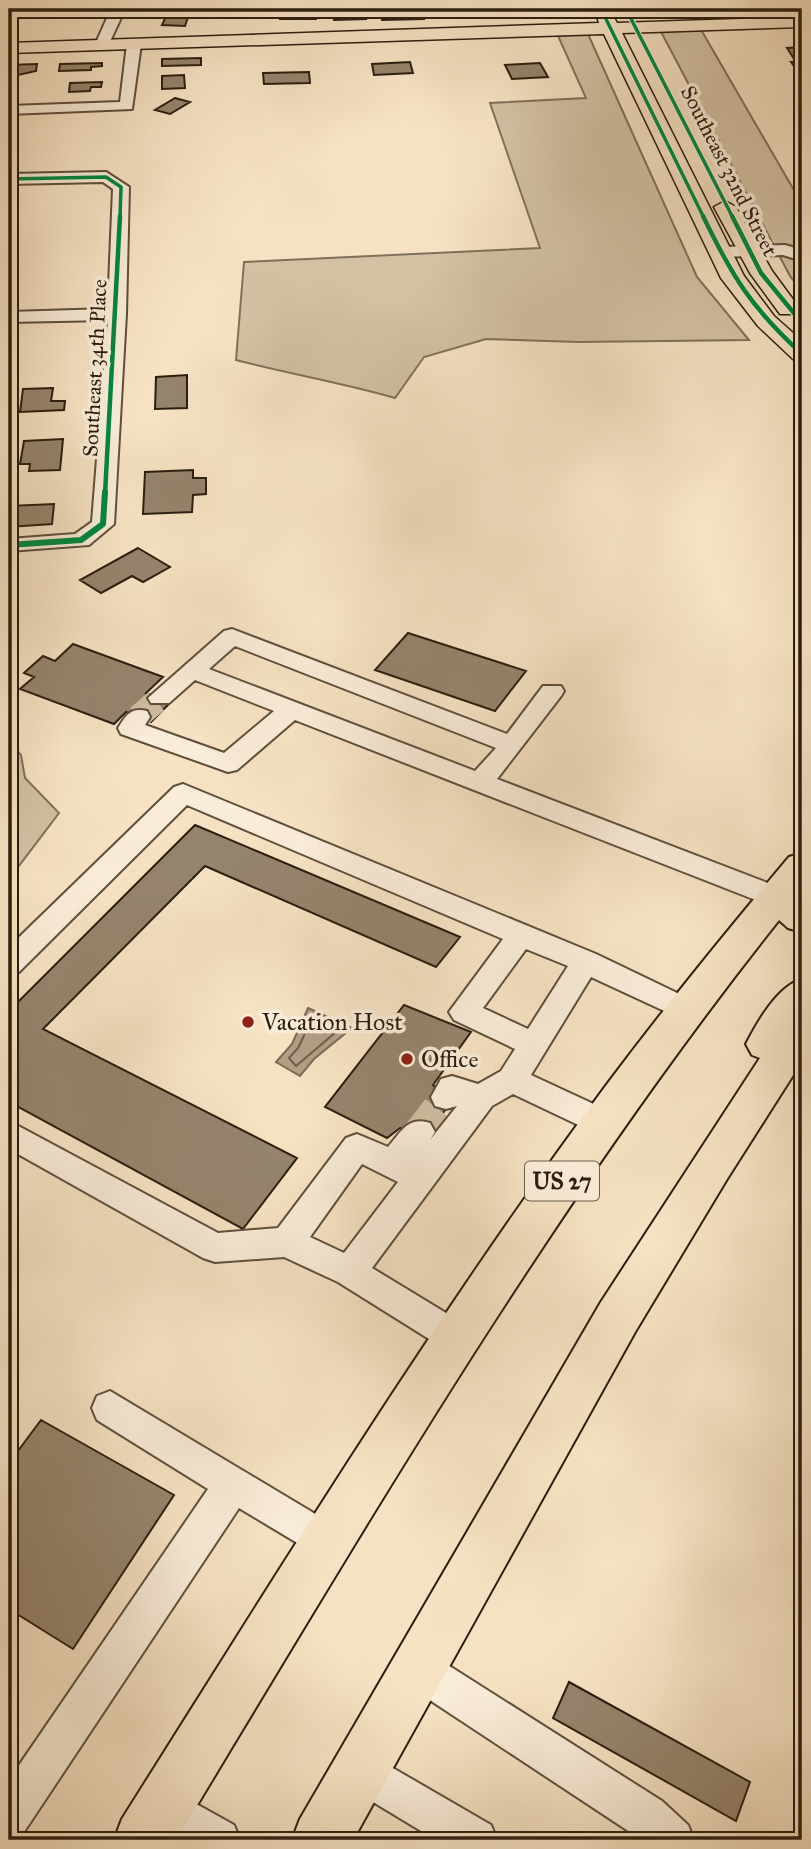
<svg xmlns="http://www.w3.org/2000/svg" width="811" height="1849" viewBox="0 0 811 1849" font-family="'IM FELL Great Primer',serif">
<rect width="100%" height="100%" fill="#f6e2c3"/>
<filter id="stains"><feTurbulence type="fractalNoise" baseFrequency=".00286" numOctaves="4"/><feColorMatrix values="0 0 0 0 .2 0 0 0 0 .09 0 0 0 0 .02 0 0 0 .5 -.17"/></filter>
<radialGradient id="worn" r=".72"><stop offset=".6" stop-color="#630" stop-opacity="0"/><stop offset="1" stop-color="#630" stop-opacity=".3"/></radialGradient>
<path fill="#d3c1a4" stroke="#7f705a" stroke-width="2" d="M700,28L802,204V291L790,276L660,30Z
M588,34L697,277L749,340L578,342L486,339L424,357L395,398C343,383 289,374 236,360L244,262L540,248L490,103L586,98L558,36Z
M9,741L21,755L25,778L59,813L9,879Z"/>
<path fill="#b19f86" stroke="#7b6b56" stroke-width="2" d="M308,1008L352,1028L314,1059L300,1076L276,1062L292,1044Z"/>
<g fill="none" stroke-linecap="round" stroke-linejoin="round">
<path stroke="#6e5e4a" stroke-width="2" d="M312,1019L334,1027L336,1032L296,1066L289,1058L298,1048Z"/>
</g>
<path fill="#95846d" stroke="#2b1e0f" stroke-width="2" d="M230,9H253L269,10L262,17L225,14Z
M317,9L316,19H280L281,10Z
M348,9H364L366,19L334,20L332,12Z
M443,9H474L473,14L442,13Z
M422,10L424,19L382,20L380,11Z
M167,14H189L185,26L162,25Z
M802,47V69H796L791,62H796L787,48Z
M201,58V65L162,66V59Z
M410,62L413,73L374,75L372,64Z
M102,63V66L91,67V70L59,71L60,64Z
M540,63L548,77L512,79L505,65Z
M37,64L36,71L9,77V65Z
M309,72L310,83L264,84L263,73Z
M184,75L185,88L162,89V76Z
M102,82L101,87H91L90,91L69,92L70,83Z
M175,98L190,102L170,114L155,110Z
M187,375V408L155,409L156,377Z
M53,388L51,401H65L64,410L20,412L23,389Z
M63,439L60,470L29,471L30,464H20L24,441Z
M193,470V478H206V494L193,495L192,512L143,514L145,472Z
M54,504L52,524L9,527V506Z
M138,548L170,567L143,582L132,576L101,593L80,580Z
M408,633L526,671L495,711L375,670Z
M73,644L163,677L146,693L171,702L151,722L126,712L114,724L20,689L34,677L24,673L43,656L55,661Z
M195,825L460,937L436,967L205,866L43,1029L297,1158L243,1229L9,1102V1011Z
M404,1005L471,1032L433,1085L451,1102L428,1134L400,1128L387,1138L325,1107Z
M41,1420L174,1495L73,1649L9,1609V1463Z
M569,1682L750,1782L736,1821L553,1718Z"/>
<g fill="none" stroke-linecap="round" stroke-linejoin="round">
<path stroke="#cdbb9f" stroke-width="24" stroke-dasharray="24 12" stroke-linecap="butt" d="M138,717L160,698"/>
<path stroke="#cdbb9f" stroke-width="30" stroke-dasharray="30 15" stroke-linecap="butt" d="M419,1132L446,1097"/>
<defs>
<path id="minor" d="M111,9H125L107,48H97L95,45Z
M134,40L141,44L132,109L9,114V106L120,102L127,44Z
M106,172L129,187L126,314L114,524L89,545L9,551V539L75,534L92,522L108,320L9,322V312L108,309L113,189L103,182L9,184V174Z
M785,245L802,250V261L783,255L721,257L712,252L721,247Z
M232,629L507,734L543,686H561L564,691L561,696L497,779L786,890L790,897L786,904L776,907L766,904L295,720L237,770L228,772L121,734L118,728C126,715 131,707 147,711L150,717L145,725L224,753L274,711L195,680L169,703H151L148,698L224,631ZM235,646L496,748L475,771L209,669Z
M183,784L596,954L696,1002L701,1010L696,1018L686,1021L591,977L531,1075L613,1113L618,1122L613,1131L602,1135L591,1131L513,1094L492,1106L372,1268L469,1327L474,1338L469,1349L457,1354L445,1349L338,1282L284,1257L215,1262L203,1258L9,1149V1121L218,1233L278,1228L346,1138L357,1134L388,1147C401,1132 408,1116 430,1123L435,1132L430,1140L457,1106L446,1109L435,1106L431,1097L441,1079L452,1076L478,1084L501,1071L515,1049L454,1020L449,1012L503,939L187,805L19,972L9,975V947L174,787ZM526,949L568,966L528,1029L483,1008ZM362,1164L398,1182L344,1253L310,1237Z
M110,1391L342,1530L348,1543L342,1556L329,1562L239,1508L24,1832L9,1838V1780L208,1489L97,1420L92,1408L97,1396Z
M418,1649L432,1655L662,1801L688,1825L694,1840H642L404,1683L398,1669L404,1655Z
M360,1749L491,1825L497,1840H436L345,1785L339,1770L345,1755Z
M164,1786L234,1825L240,1840C204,1840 159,1847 143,1807L149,1792Z"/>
<path id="major" d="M595,9H609L617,23L802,17V27L622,33L744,276L774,316L802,341V361L793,359L758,326L721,278L604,34L9,53V43L599,23Z
M725,201L736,207L772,271L800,309L796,314H780L750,273L714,207Z"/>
<path id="highway" d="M802,853V891L799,895L802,898V932L788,928L779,920C550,1208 366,1526 176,1840H114L122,1819C278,1572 431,1322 605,1087C664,1008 726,932 789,857Z
M802,979V1061L727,1179L635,1332L353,1840H292L300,1819L601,1302L760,1058L752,1055L746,1044C758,1021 777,987 802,979Z"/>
</defs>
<use href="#minor" stroke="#5e4f3c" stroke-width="4"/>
<use href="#major" stroke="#2b1e0f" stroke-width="3"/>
<use href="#highway" stroke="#2b1e0f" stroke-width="4"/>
<use href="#minor" fill="#f9ecd8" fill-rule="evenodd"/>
<use href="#major" fill="#f6e2c3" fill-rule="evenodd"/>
<use href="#highway" fill="#f6e2c3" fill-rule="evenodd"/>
<defs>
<path id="cycleway-far2" d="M601,9L704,218
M626,9L733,218
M9,179L106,177L121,187L120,218"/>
<path id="cycleway-far1" d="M703,216C733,278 751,307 802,354
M732,216L761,273L802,323
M105,494L120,216"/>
<path id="cycleway" d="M9,545L81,540L103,524L105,492"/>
</defs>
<use href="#cycleway-far2" stroke="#f9ecd8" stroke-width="6"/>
<use href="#cycleway-far1" stroke="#f9ecd8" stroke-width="7"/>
<use href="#cycleway" stroke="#f9ecd8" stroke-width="10"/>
<use href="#cycleway-far2" stroke="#00873e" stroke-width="3.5"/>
<use href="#cycleway-far1" stroke="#00873e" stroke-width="4.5"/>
<use href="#cycleway" stroke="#00873e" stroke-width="6"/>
</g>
<g fill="#8f2418" stroke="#f9ecd8" stroke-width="2.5">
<circle cx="248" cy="1022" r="7"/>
<circle cx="407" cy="1059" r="7"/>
</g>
<g text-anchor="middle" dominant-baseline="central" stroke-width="7" stroke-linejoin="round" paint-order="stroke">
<g font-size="21" fill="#2b1e0f" stroke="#f9ecd8">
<text transform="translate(729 171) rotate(63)">Southeast 32nd Street</text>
<text transform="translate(95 368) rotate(-87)">Southeast 34th Place</text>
</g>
<rect fill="#f9ecd8" stroke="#695c4b" stroke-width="2" x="525" y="1161.5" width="74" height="39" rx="5"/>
<g font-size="23" font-weight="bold" fill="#2b1e0f">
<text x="562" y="1181">US 27</text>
</g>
<g font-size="24" fill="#2b1e0f" stroke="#f9ecd8" text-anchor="start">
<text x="262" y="1022">Vacation Host</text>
<text x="421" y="1059">Office</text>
</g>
</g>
<rect width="811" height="1849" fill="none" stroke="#f6e2c3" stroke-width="35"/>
<rect x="10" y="10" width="790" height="1828" fill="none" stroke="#2b1e0f" stroke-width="3.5"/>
<rect x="18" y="18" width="776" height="1814" fill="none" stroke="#2b1e0f" stroke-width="2"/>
<rect width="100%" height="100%" filter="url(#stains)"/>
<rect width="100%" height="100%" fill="url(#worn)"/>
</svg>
